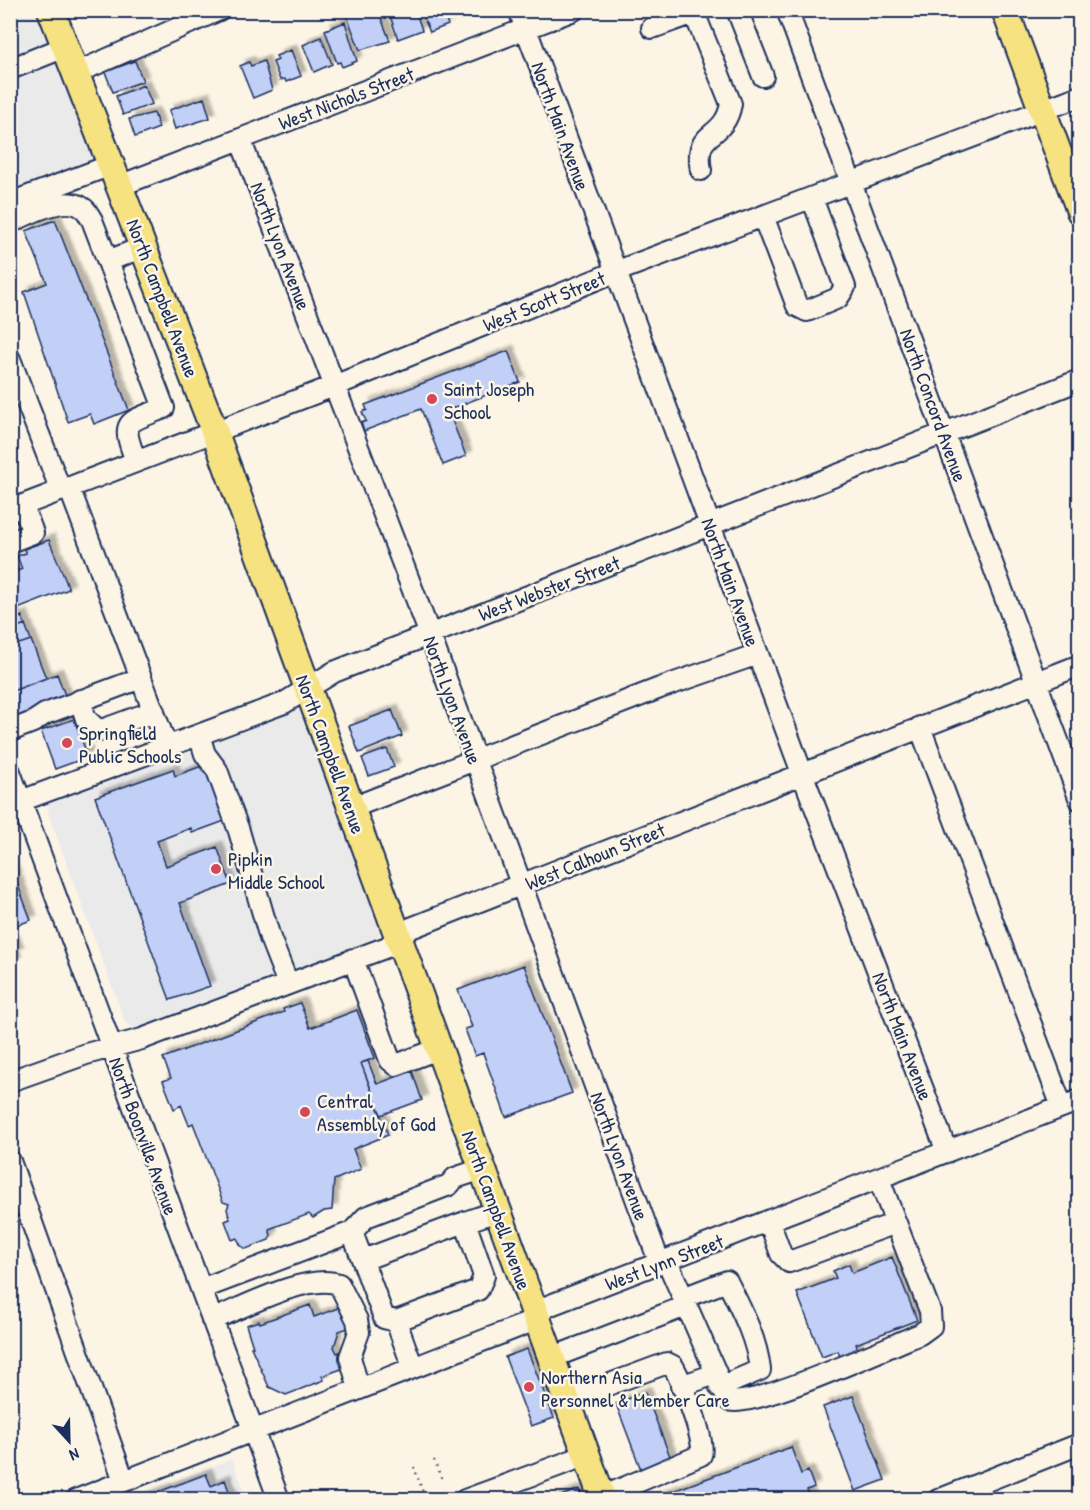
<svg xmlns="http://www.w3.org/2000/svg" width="1090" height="1510" viewBox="0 0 1090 1510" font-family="'Patrick Hand',sans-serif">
<defs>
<filter id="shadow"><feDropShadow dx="5.5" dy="-5.5" stdDeviation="1.5" flood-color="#0004"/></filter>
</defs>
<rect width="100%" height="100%" fill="#fcf5e5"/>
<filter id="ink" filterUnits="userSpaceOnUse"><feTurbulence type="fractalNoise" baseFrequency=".0167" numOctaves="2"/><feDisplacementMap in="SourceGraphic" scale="12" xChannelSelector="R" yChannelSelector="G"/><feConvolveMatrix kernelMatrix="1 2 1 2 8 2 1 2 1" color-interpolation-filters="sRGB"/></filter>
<g filter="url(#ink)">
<path fill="#ebeaea" d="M11,11H44L100,160L11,197Z
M298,709H304L383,924L382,932L375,938L139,1030L131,1027L125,1022L48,813V806L52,800Z
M232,1459L247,1499L126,1500Z"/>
<path fill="#c2d0f7" stroke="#1b2f5e" stroke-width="1.5" filter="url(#shadow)" d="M356,10H378L390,41L360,50L346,14Z
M388,10H415L422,30L398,39Z
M442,10L448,25L430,32L421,12Z
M345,22L357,61L342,67L340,62L337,63L325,30Z
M321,37L332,64L314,72L303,45Z
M291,50L301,76L286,82L285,79L280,80L273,62L278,60L276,56Z
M135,61L143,81L113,92L105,72Z
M264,61L272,90L253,98L240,66L249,62L251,66Z
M144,85L152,104L123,115L116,96Z
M204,98L210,118L175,129L169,110Z
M154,113L159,128L135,137L129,119Z
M55,220L129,410L94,424L90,414L68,422L24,292L47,283L26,231Z
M508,351L520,382L448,410L466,456L443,465L421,409L364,431L361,423L366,421L362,412L367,410L365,405Z
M49,540L69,589L10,612V574L22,569L17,556L26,553L24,549Z
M13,614L15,619L22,616L25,624L10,630V615Z
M25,624L31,640L10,647V630Z
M31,640L46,678L10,692V647Z
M57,674L66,698L16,717L10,702V692Z
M392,710L402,736L359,753L349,726Z
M74,719L88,757L55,769L41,731Z
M387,749L394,767L369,776L362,758Z
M210,763L230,819L192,833L191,828L157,841L166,866L217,847L231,884L180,903L210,986L170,1000L95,797L173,769L175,776Z
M10,864L31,920L10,928Z
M10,940H13L18,952L13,954L16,962L10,963Z
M524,965L572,1093L506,1117L483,1053L475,1056L465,1029L472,1027L458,990Z
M300,1003L310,1028L357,1010L375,1058L361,1063L388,1135L353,1149L361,1169L334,1180L332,1210L324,1211L313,1218L309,1214L269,1229L271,1235L269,1240L246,1249L241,1246L237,1238L232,1240L225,1221L230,1219L227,1209L229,1204L223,1202L193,1123L189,1125L181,1105L174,1109L163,1081L171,1078L163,1058L284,1012L283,1009Z
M368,1061L377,1084L412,1071L422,1100L381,1115L361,1063Z
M892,1257L917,1320L856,1344L859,1353L841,1360L838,1351L822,1357L797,1293L836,1278L833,1271L849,1264L852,1273Z
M310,1305L314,1317L346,1305L354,1326L339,1331L334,1347L337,1353L341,1352L347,1367L322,1376L324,1380L286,1395L269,1387L251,1347H253L246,1325L259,1321L260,1323Z
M527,1349L554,1418L531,1426L505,1357Z
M645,1392L673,1464L643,1475L616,1404Z
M853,1396L885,1480L855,1491L823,1407Z
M791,1447L801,1474L808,1471L814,1487L807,1490L811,1500H649Z
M206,1474L211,1486L225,1480L232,1500H137Z
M579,1489L583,1500H551Z"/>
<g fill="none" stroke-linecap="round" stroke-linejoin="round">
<defs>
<path id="minor" d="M519,10L802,773L947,1152
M693,10L731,104C724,142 693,128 701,170
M737,10L763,76
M787,10L1080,800
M652,28L694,13
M10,69L65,47
M76,73L219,10
M240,139L430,635L660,1264
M119,186L574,10
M10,203L111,165
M763,216L797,306L807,311L838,298L845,287L812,198
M10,223C27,214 66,194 83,208C87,210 89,216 92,220L164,408C126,423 120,420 136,461
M108,261L143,247
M10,359L61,491
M69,487L167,747
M10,510L334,386L615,272L1080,96
M10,542L33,533L23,506
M80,700L86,719L99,731L154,711
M920,727L1062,1107
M10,731L33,722L45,714L141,678
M199,735L205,754L217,770L239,831L270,938L288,984
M10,772L279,1500
M10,805L284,703L334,672L1080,380
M351,808L660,688L758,654
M353,959L390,1060L396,1065L438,1049
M10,1081L86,1054L142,1039L387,947L411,928L1080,665
M10,1161L124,1481
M769,1221L781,1254L789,1262L896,1223
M352,1232L366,1217L449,1185L455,1178L482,1169
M363,1260L465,1222
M667,1261L728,1400C751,1410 890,1346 920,1334L931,1326L930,1311L879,1179
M201,1289L352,1232L384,1318L396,1321
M683,1298L727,1281C741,1309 757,1339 760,1370L720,1387
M212,1320C244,1307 307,1273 339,1284L357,1320L359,1332L350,1357L359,1389
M551,1358L686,1306
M413,1368L396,1321L478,1290L484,1276L465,1222L497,1211
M681,1386L715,1374
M567,1400L667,1363L673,1366C681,1380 707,1442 701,1455L602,1497
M76,1500L523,1325L548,1306L1080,1100
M465,1500L587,1455
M938,1500L1080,1444"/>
<path id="major" d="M51,10L215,433L603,1500
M1005,10L1080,211"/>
</defs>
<use href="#minor" stroke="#1b2f5e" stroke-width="24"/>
<use href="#major" stroke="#1b2f5e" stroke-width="30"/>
<path stroke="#1b2f5e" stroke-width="2" stroke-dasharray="1.5 4.5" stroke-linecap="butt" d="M434,1460L442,1479
M414,1467L423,1492"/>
<use href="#minor" stroke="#fcf5e5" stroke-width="20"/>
<use href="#major" stroke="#f6e281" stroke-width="26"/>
</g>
</g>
<g fill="#d1495b" stroke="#fcf5e5" stroke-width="2">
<circle cx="432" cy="399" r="6"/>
<circle cx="67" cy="743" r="6"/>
<circle cx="216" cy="869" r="6"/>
<circle cx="305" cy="1112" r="6"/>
<circle cx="529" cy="1387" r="6"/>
</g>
<g text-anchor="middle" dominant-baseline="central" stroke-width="5" stroke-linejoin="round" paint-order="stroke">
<g font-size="20" fill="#1b2f5e" stroke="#fcf5e5">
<text transform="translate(346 98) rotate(-21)">West Nichols Street</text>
<text transform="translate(561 126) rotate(70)">North Main Avenue</text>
<text transform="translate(281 246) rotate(69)">North Lyon Avenue</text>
<text transform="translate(163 298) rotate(69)">North Campbell Avenue</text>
<text transform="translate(544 301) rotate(-22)">West Scott Street</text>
<text transform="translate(934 405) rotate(70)">North Concord Avenue</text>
<text transform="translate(731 582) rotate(70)">North Main Avenue</text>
<text transform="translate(549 588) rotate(-21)">West Webster Street</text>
<text transform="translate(453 700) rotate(70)">North Lyon Avenue</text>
<text transform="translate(331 754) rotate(70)">North Campbell Avenue</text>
<text transform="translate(595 856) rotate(-22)">West Calhoun Street</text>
<text transform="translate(903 1036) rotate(69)">North Main Avenue</text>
<text transform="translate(144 1136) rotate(70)">North Boonville Avenue</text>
<text transform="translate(620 1156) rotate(70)">North Lyon Avenue</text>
<text transform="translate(497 1210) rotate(70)">North Campbell Avenue</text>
<text transform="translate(664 1262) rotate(-21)">West Lynn Street</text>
</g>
<g font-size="20" fill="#1b2f5e" stroke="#fcf5e5" text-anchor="start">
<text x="444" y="388">Saint Joseph<tspan x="444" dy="23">School</tspan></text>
<text x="79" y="732">Springfield<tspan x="79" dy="23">Public Schools</tspan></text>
<text x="228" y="858">Pipkin<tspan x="228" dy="23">Middle School</tspan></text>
<text x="317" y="1100">Central<tspan x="317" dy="23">Assembly of God</tspan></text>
<text x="541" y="1376">Northern Asia<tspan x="541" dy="23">Personnel &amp; Member Care</tspan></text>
</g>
</g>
<rect width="1090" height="1510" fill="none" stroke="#fcf5e5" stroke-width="36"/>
<rect x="18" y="18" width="1054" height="1474" fill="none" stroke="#1b2f5e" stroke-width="2" filter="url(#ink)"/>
<g transform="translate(69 1441) rotate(158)" stroke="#fcf5e5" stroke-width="4.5" paint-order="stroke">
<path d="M0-4.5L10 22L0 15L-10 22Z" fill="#1b2f5e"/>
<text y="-9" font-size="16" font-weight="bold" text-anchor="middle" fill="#1b2f5e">N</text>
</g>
</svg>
